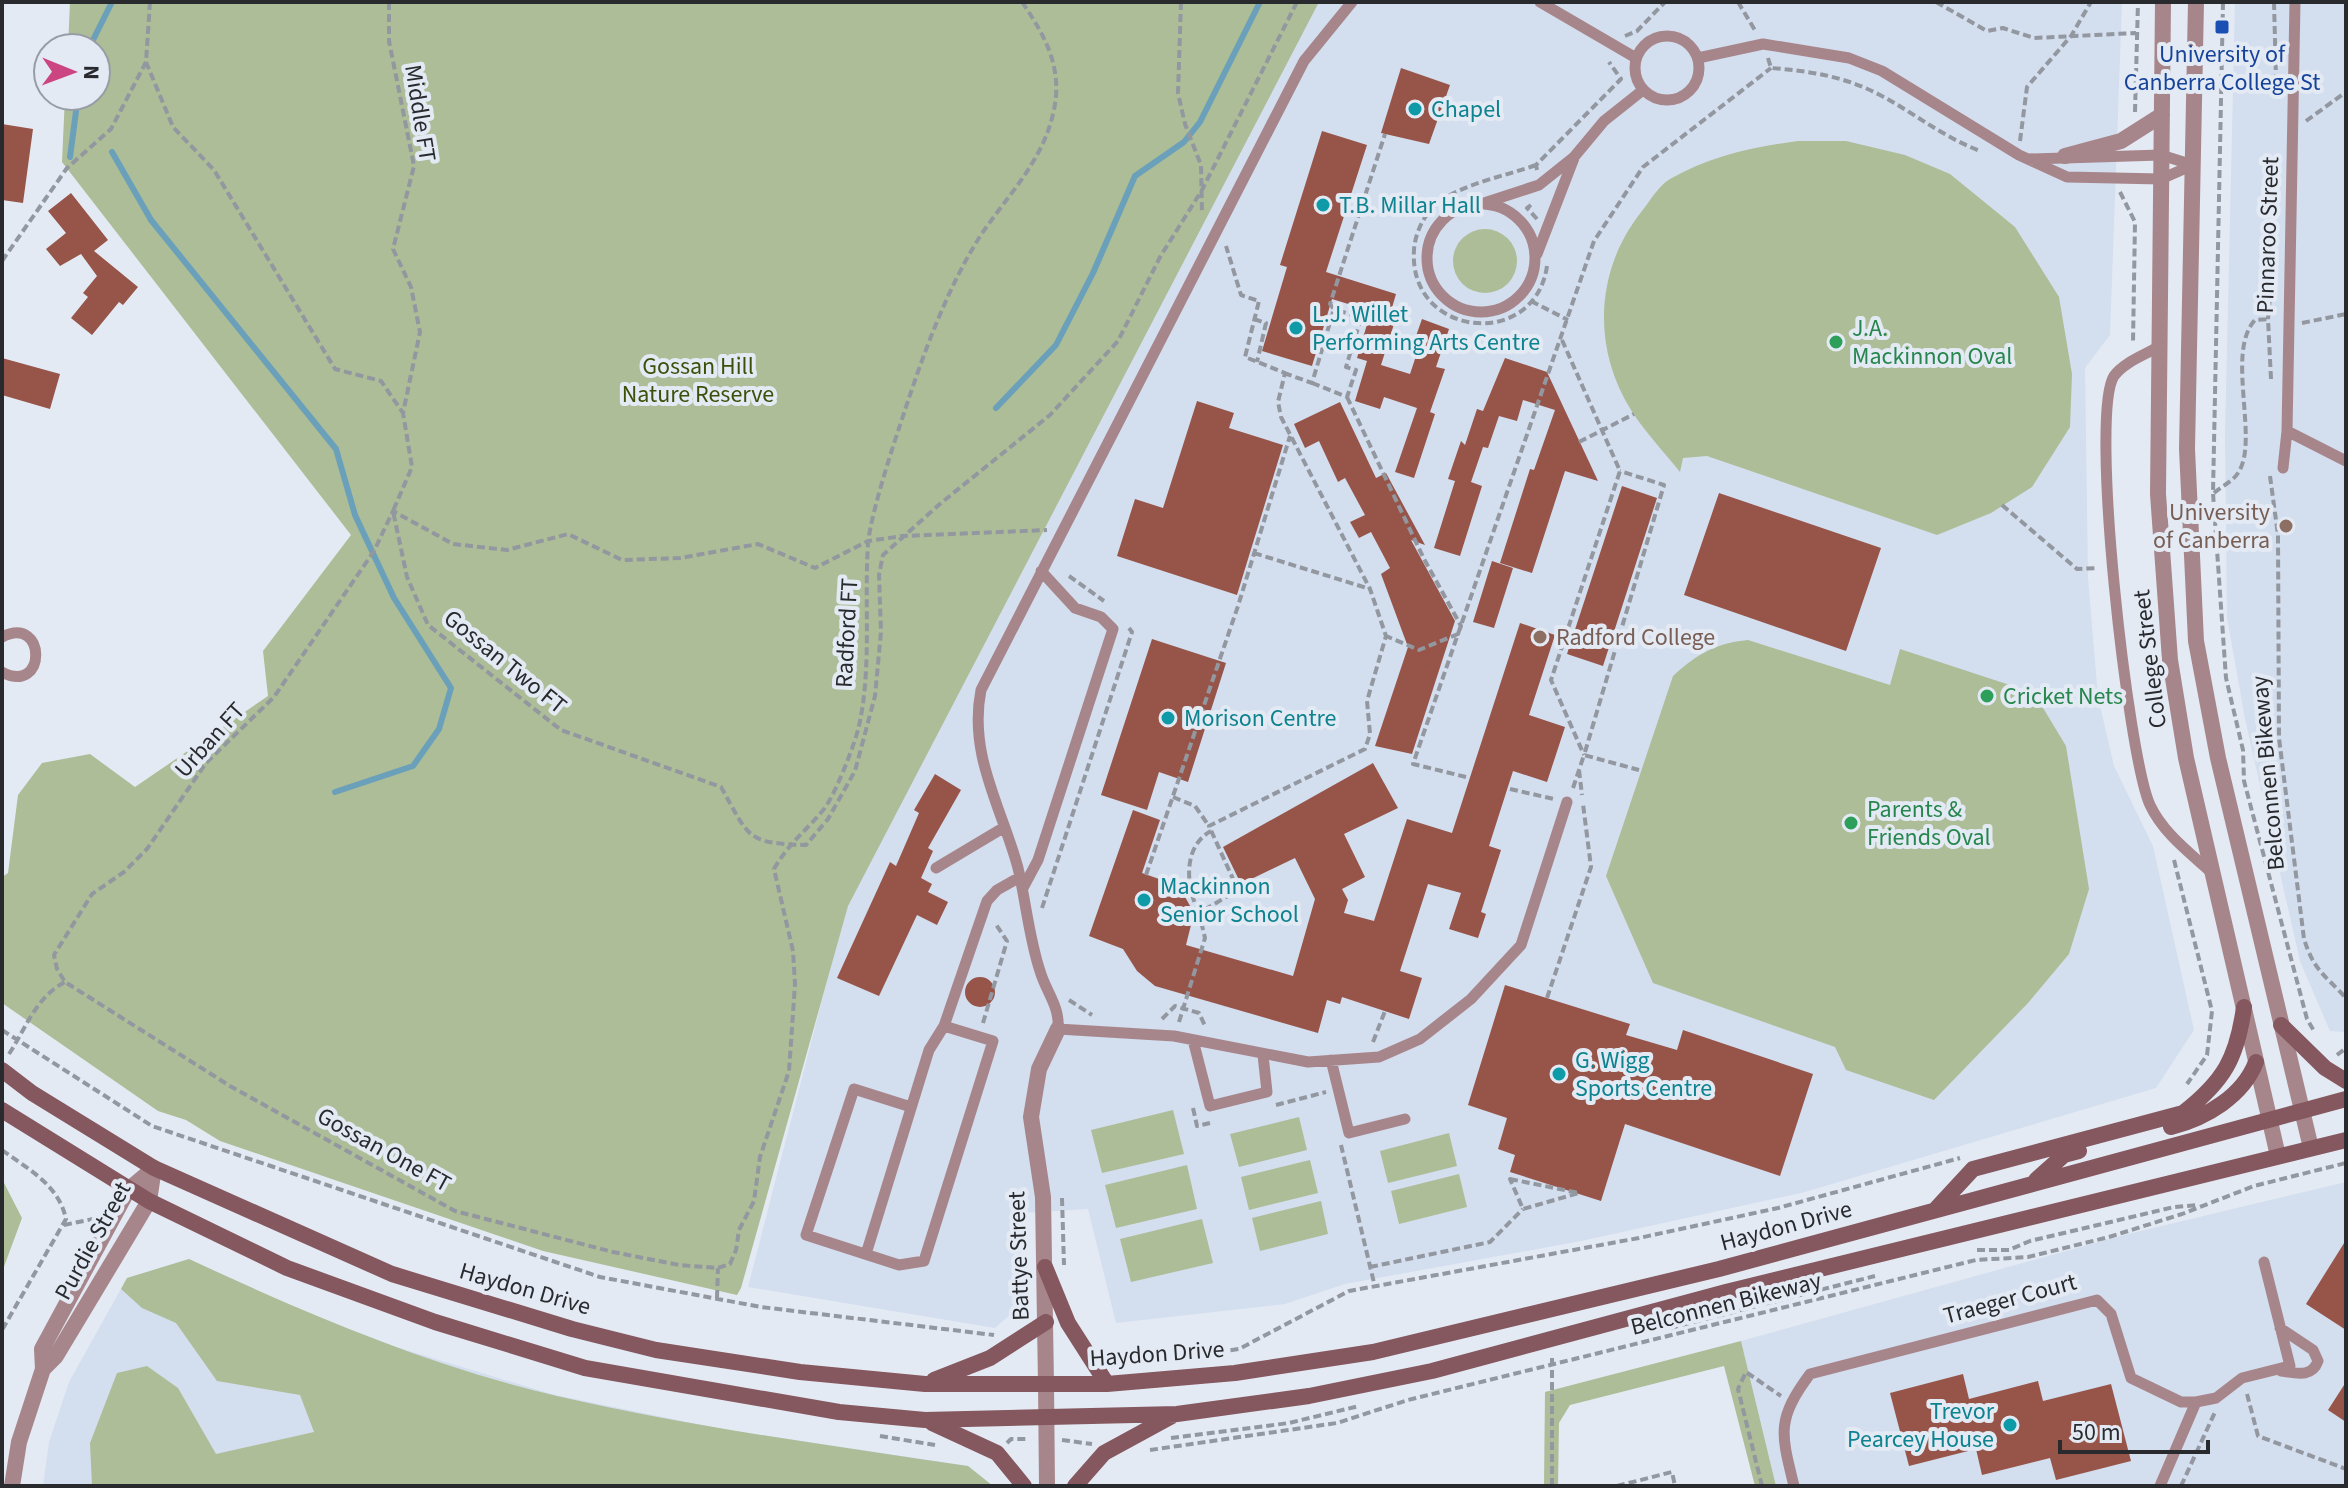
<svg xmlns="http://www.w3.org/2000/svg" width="2348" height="1488" viewBox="0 0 2348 1488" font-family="'Source Sans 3',sans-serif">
<rect width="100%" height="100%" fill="#e3eaf4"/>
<path fill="#d3deef" d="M1317,2H2122L2110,335L2085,368L2088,577L2098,697L2114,766L2153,846L2194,1030L2156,1088L1805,1192L1581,1241L1345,1284L1285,1304L1116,1323L1088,1209L1022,1213L1020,1306L995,1328L748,1287L846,907Z
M2235,2H2346V1032L2330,1031L2300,961L2245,719L2227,617L2225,436Z
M2346,1182V1486H1776L1741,1341L2120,1236Z
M189,1259L289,1305L393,1346L555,1395L722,1429L968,1466L993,1486H43L49,1442L69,1382L127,1278Z"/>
<path fill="#adbd97" d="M70,2H1319L848,906L741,1288L737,1295L543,1251L220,1141L186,1120L158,1111L2,1003V877L8,873L18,795L42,763L90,754L135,787L268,696L263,651L351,535L62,162L65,96H96V48H68Z
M1798,141H1846L1905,155L1950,174L2015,227L2059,297L2072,374L2070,427L2032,487L1991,513L1937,535L1707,456L1683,458L1680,472C1664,452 1645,432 1631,410C1591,346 1596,268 1642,211C1650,201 1659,185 1670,179C1711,156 1753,147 1798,141Z
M1453 261a32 32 0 1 1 64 0a32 32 0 1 1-64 0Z
M1748,640L1890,685L1900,649L2034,693L2066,746L2089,889L2069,954L2028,1003L1934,1100L1846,1070L1835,1047L1653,983L1606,876L1673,676C1697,654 1716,643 1748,640Z
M1173,1110L1184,1154L1102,1173L1091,1130Z
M1299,1117L1307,1150L1239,1167L1230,1134Z
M1449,1133L1457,1166L1388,1183L1380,1151Z
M1310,1160L1318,1193L1249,1210L1241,1177Z
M1187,1165L1197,1209L1116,1228L1105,1185Z
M1459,1174L1467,1207L1399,1224L1391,1191Z
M2,1179L22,1218L2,1272Z
M1321,1201L1328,1234L1260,1251L1252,1218Z
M1202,1219L1213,1263L1131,1282L1120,1239Z
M189,1259C307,1314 429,1366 557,1396C693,1427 831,1446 968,1466L993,1486H92L90,1443L117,1373L147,1366L178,1388L216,1454L314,1432L300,1395L217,1381L176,1323L142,1308L121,1289L127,1278Z
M1741,1341L1776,1486H1755L1724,1366L1570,1405L1559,1423L1558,1486H1544L1545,1392Z"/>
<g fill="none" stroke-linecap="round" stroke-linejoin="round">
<path stroke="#6ba0bb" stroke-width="6" d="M89,48L112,2
M112,152L151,220L336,449L355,515L394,598L451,688L439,729L413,766L335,792
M70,157L78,96
M996,408L1056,345L1093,273L1135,176L1184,142L1200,122L1260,2"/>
</g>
<path fill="#975449" d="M1401,68L1450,85L1429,144L1381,133Z
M2,124L33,129L23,203L2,200Z
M1322,131L1367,145L1326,272L1396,294L1389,318L1394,324L1381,365L1410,374L1422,338L1416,336L1422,319L1449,329L1436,367L1445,369L1430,412L1435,414L1414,478L1395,472L1417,408L1384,397L1380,409L1355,401L1367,361L1357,358L1371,311L1332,299L1312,366L1262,351L1287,267L1280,265Z
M71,193L108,240L94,251L138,287L123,305L119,302L92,335L71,318L88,297L83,293L97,276L81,254L60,266L46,249L66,233L48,211Z
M2,358L60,374L50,409L2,395Z
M1505,358L1547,372L1598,481L1565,471L1532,573L1500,563L1530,469L1534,470L1555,410L1523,400L1517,421L1499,416L1488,448L1483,447L1471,482L1482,486L1460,556L1434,548L1455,481L1448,479L1461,441L1465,445L1477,409L1483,411Z
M1197,401L1234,413L1229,428L1283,445L1237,595L1117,556L1135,499L1163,508Z
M1340,402L1376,478L1386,473L1425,545L1411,540L1455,621L1412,754L1375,746L1408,647L1381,574L1390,568L1371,532L1359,538L1350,522L1365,515L1345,478L1338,482L1319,441L1305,448L1294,424Z
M1622,486L1657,498L1603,666L1567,654Z
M1719,493L1881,548L1846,651L1684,595Z
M1492,561L1513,568L1494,628L1473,622Z
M1520,623L1555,635L1529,715L1565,727L1547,782L1513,771L1489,846L1501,850L1481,912L1486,914L1478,938L1449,929L1461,893L1428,884L1400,971L1422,978L1409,1019L1342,997L1340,1004L1327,1000L1318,1033L1155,986L1137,971L1123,949L1089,936L1133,810L1160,820L1142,873L1179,886L1194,913L1186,945L1293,976L1315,899L1295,858L1241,884L1223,847L1373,763L1398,808L1344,834L1365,877L1342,889L1348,900L1344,913L1374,921L1407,819L1452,833Z
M1152,639L1226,663L1188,782L1159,772L1147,810L1101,795Z
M935,774L961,790L928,848L933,851L921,878L932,884L928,892L948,902L937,925L917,915L879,996L837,978L890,862L896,866L919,813L914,810Z
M965 992a15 15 0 1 1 30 0a15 15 0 1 1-30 0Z
M1505,985L1630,1024L1626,1035L1677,1050L1683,1030L1813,1074L1780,1176L1625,1124L1601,1201L1510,1172L1515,1155L1498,1149L1507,1118L1468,1105Z
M2346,1240V1330L2306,1304Z
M1963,1374L1969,1399L2038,1381L2043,1401L2111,1384L2131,1461L2056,1480L2050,1458L1982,1475L1976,1449L1909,1466L1890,1393Z
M2346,1382V1422L2328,1410Z"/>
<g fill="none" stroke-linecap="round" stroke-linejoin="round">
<path stroke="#93979f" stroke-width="4" stroke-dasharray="8 4" stroke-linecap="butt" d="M150,2L146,62L173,127L214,170L335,369L381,381L403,413
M389,2V41L414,166L393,249L411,287L420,332L403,413L412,467L393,511L407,577L428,625L561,730L721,787C750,838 745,843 806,845L828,819L855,771L875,696L881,632L879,575L883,555L941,503L1050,415L1118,341L1160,257L1202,190L1297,2
M1022,2C1046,37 1064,70 1053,114C1042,163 1005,198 979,238C947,289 924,352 905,410C894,443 871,512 868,544C864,604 872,667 859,726C855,744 835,795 824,809C805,832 789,843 774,869L793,951L795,984L789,1071L760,1157L754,1201L739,1230L736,1250L730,1264L718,1268L679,1265L613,1252L455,1211L230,1086L65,982L57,969L54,955L92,894L124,872L147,849L206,763L274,697L374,551L393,511L453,544L507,550L568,534L622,560L680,558L758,544L815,568L868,541L903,536L1047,530
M1181,2L1178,93L1185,124L1201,165L1202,213
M1738,2L1756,32
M1936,2L1987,31L2003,28L2034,38L2136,33
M2223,2L2213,493L2226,678L2243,750L2244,781L2307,1019L2314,1031
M2274,2L2276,79
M1625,36L1637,31L1665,2
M1768,58L1771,68C1809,71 1843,76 1878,94C1915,113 1939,135 1980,151
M2135,112L2138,2
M2306,121L2346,92
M2020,141L2027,87L2071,36L2091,2
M1536,165C1506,176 1464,183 1438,203C1424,214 1415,233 1414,250C1408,338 1535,351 1547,266
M1537,170L1536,165L1621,79L1609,62
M2120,192L2135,222L2133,343
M1531,205L1527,208L1537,219
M2,261L67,168L111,129L146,62
M1531,301L1568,320
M1254,319L1266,323L1257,362
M2302,323L2346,314
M1562,340L1620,471L1551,680L1584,755
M1284,373L1312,383L1334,309L1330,304L1385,134
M2271,379L2268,319L2273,264
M1312,383L1347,397L1356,370L1346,367L1361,318L1334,309
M1347,397L1424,559L1461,626L1458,634L1419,650L1386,636
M1579,442L1634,414
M2270,476L2278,535L2279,738L2304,939C2314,971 2325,975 2346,998
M2214,493C2221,487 2233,481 2238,473C2260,441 2225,352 2255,320L2269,319
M2002,505L2077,569L2098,568
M1254,553L1370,589
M1069,576L1104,601
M1585,752L1664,485L1620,471
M1579,770L1582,795
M1466,777L1413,764L1594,241L1643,167L1771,68
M1573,788L1584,755L1639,770
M1510,789L1554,799
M1173,797L1195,806L1209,826
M2174,860L2212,1011L2207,1055L2187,1084
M1146,875L1238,606L1290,436
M1042,908L1132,632L1129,628
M1199,913C1186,887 1182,847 1211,831
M1547,998L1591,867L1583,804
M1069,1000L1092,1015
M1162,1019L1175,1006L1199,1013L1205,1026
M1179,1022L1205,938L1199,913L1238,890L1209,826L1365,749L1370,734L1367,701L1386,636L1370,589L1281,417L1278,402L1285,373L1245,357L1259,301L1241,295L1226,246
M983,1023L1007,941L995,923
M2,1030L152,1126L600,1277L761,1307L994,1335
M1373,1042L1385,1011
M9,1054C26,1028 36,997 65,982
M2337,1055L2346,1048
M1276,1105L1326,1092
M1193,1108L1197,1126L1210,1123
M1341,1145L1375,1287
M2,1150C28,1169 59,1185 66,1219L2,1330
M1510,1179L1579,1193L1523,1209Z
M1062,1198L1064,1265
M64,1225L93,1219
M1977,1250H2009L2030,1241L2174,1207L2198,1205
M1370,1267L1490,1242L1523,1209
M717,1298L718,1268
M1670,1328L1875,1276
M1111,1358L1186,1357L1239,1349L1349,1291L1639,1238L1778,1208L1960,1158
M2247,1394L2258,1436L2346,1469
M880,1436L935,1445
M1171,1438L1289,1423L1359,1406
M1062,1440L1092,1444
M1007,1443L1011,1439H1029
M1150,1450L1337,1423L1408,1400L1976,1260L2028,1257L2109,1237L2182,1214L2254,1186L2346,1163
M1552,1486V1358
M1617,1486L1672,1472L1675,1486
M1762,1486L1738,1389L1746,1372L1781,1396
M2181,1486L2215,1412"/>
<path stroke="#a7868b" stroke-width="11" d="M1352,2L1304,61L981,690C968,755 1002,808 1018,868C1026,902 1029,938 1040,971C1046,992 1060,1006 1058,1029L1174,1036L1308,1062L1379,1057L1420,1039L1471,999L1521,945L1567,802
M1540,2L1636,58
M1635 68a32 32 0 1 1 64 0a32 32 0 1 1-64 0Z
M1698,58L1763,44L1849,58L1882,71L2019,155L2067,177L2161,179L2193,165
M2028,159L2161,155L2193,165
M1484,203L1539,185L1574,157L1604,121L1643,90
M1427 258a54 54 0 1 1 108 0a54 54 0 1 1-108 0Z
M1537,254L1574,158
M2160,346C2145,355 2124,362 2114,376C2089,414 2128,757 2150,805C2163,833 2190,853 2212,873
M2287,431L2346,461
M2283,468L2287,431L2295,2
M2,637C47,614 47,696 2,672
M936,868L1003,828
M1023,888L1038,860L1113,629L1101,617L1075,608L1041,571
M1193,1040L1210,1106L1267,1092L1263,1055
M1331,1060L1349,1133L1405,1119
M911,1107L854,1089L806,1235L899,1265L924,1261L993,1041L944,1026
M866,1254L929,1050L944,1026L987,901L997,890L1020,877
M2280,1328L2313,1350L2318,1361C2312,1378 2296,1373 2281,1371
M1794,1486C1781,1433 1776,1420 1810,1374L2097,1300L2111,1314L2131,1378L2181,1402H2196L2216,1398L2242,1378L2290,1366L2264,1262
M2160,1486L2196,1402"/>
<path stroke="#a7868b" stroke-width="16" d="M43,1369L56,1356L149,1201L154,1168
M1046,1384L1043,1197L1031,1117L1039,1069L1058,1029
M12,1486L19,1442L43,1369L42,1349L128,1190L154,1168"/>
<path stroke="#a7868b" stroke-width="16" d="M2163,2L2158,494L2170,660L2186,758L2278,1156
M2196,2L2187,449L2196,641L2218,758L2311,1148
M2065,156L2121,141L2162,115
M1046,1384L1047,1486"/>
<path stroke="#85575e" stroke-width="16" d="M2281,1025L2325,1068L2346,1081
M2,1070L32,1093L154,1168L392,1274L572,1329L656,1350L800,1372L925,1384H1107L1235,1373L1373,1352L1719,1269L2346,1099
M2,1110L149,1201L287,1268L435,1322L585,1368L839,1412L925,1420L1177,1414L1309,1396L1432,1371L1726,1292L2346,1140
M2171,1127C2206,1118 2243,1096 2256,1062
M2036,1180L2064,1155L2079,1151
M1936,1209L1973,1169L2183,1113C2224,1081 2237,1058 2244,1007
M1045,1267L1068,1323L1107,1384
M934,1380L990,1358L1046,1322
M932,1423L997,1453L1024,1486
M1075,1486L1104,1453L1172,1416"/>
</g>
<rect fill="#1a4fb4" stroke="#e3eaf4" stroke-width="3" x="2214" y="19" width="16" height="16" rx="4"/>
<g fill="#0f9aa8" stroke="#e3eaf4" stroke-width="3">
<circle cx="1415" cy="109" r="8"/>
<circle cx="1323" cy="205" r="8"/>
<circle cx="1296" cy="328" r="8"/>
<circle cx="1168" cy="718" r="8"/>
<circle cx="1144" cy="900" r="8"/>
<circle cx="1559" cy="1074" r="8"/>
<circle cx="2010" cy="1425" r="8"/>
</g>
<g fill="#2e9e5b" stroke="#e3eaf4" stroke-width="3">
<circle cx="1836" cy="342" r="8"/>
<circle cx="1987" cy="696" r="8"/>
<circle cx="1851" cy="823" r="8"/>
</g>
<g fill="#8d6e63" stroke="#e3eaf4" stroke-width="3">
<circle cx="2286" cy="526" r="8"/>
<circle cx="1540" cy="637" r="8"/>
</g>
<g text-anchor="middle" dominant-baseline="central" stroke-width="8" stroke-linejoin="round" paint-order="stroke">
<g font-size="24" fill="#164399" stroke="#e3eaf4">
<text x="2222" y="54">University of<tspan x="2222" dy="28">Canberra College St</tspan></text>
</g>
<g font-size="24" fill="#0d838f" stroke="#e3eaf4" text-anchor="start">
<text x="1431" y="109">Chapel</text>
<text x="1339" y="205">T.B. Millar Hall</text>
<text x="1312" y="314">L.J. Willet<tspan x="1312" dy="28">Performing Arts Centre</tspan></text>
<text x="1184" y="718">Morison Centre</text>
<text x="1160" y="886">Mackinnon<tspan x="1160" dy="28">Senior School</tspan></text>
<text x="1575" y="1060">G. Wigg<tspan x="1575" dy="28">Sports Centre</tspan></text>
<text x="1994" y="1411" text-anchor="end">Trevor<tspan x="1994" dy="28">Pearcey House</tspan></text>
</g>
<g font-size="24" fill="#282a2e" stroke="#e3eaf4">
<text transform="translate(420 113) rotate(81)">Middle FT</text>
<text transform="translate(2268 235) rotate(-88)">Pinnaroo Street</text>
<text transform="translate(847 633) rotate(-87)">Radford FT</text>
<text transform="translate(2150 659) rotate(-97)">College Street</text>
<text transform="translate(505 662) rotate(39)">Gossan Two FT</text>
<text transform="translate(210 740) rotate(-48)">Urban FT</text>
<text transform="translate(2268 773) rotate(-95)">Belconnen Bikeway</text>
<text transform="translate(384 1150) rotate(29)">Gossan One FT</text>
<text transform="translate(1786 1226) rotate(-15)">Haydon Drive</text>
<text transform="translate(93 1241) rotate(-61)">Purdie Street</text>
<text transform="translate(1019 1256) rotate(-92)">Battye Street</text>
<text transform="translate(525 1289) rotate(16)">Haydon Drive</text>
<text transform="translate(2010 1299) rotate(-15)">Traeger Court</text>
<text transform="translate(1726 1304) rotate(-14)">Belconnen Bikeway</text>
<text transform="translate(1157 1354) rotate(-4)">Haydon Drive</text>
</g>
<g font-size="24" fill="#27864d" stroke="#e3eaf4" text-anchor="start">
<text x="1852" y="328">J.A.<tspan x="1852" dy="28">Mackinnon Oval</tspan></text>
<text x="2003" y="696">Cricket Nets</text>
<text x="1867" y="809">Parents &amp;<tspan x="1867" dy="28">Friends Oval</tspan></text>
</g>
<g font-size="24" fill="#3b5109" stroke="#e3eaf4">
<text x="698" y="366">Gossan Hill<tspan x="698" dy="28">Nature Reserve</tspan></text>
</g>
<g font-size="24" fill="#785e54" stroke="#e3eaf4" text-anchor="end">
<text x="2270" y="512">University<tspan x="2270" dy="28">of Canberra</tspan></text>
<text x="1556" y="637" text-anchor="start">Radford College</text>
</g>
</g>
<rect width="2348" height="1488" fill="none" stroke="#282a2e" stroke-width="8"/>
<g transform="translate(72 72) rotate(91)"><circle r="38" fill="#e3eaf4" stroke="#989da5" stroke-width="2"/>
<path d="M0-6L14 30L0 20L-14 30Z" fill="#cc4583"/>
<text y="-12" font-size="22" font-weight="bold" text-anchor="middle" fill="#282a2e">N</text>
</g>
<path d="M2060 1440v12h148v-12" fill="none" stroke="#282a2e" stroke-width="4"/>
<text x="2072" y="1440" font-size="24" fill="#282a2e" stroke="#e3eaf4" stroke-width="6" paint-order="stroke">50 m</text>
</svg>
